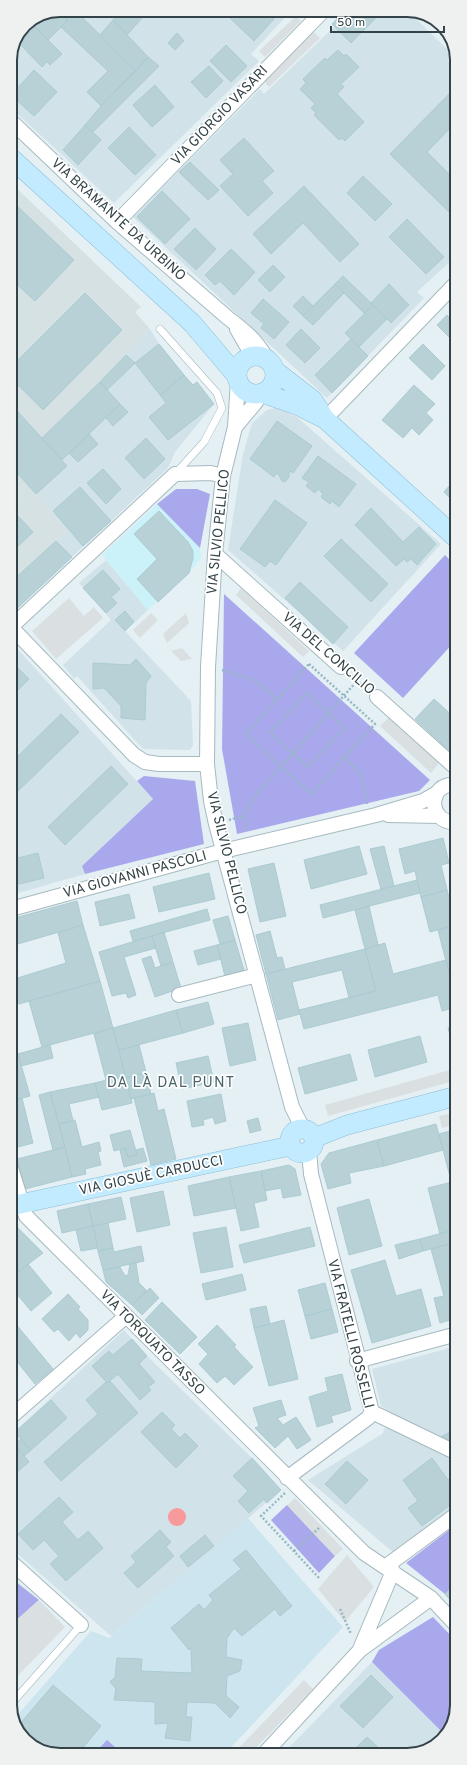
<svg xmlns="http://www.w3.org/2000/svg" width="467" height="1765" viewBox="0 0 467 1765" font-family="Overpass,sans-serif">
<rect width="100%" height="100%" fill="#e4f0f4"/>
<path fill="#d1e2e9" d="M60,10H292L251,54L259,61L114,203L10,107V69L14,50L25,25Z
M345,10H407L452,54L447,60L456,66V256L417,292L424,298L327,398L133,217L260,89L264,94L334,27L332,24Z
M150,329L159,344L192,385L197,382L214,404L175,452L168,468L72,557L56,541L67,531L36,494L67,466L62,460L120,404L100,382Z
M278,407L298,418L441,544L343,651L228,550L243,454L252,423L267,410Z
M106,560L148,610L125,631L191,701L193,745L190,750L143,749L77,676L74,679L63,665L111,620L79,583Z
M14,645L153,799L82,866L85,874L11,895L10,648Z
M124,1330L147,1356L252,1458L281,1490L111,1636L11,1548V1435Z
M457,1346V1450L436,1440L381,1406L372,1369Z
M386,1427L457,1459V1507L394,1553L308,1480L382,1434Z
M372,1662L443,1733L431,1745L417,1754H283Z"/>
<path fill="#ccf2f9" d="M157,504L200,548L201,558L189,573L148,610L102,555Z"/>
<path fill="#d6e1e3" d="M10,182L141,307L135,312L150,329L100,382L120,404L62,460L67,466L36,494L67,531L56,541L72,557L10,615Z"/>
<path fill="#cce5ef" d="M248,1518L343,1627L225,1754L57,1755L27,1742L14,1719L91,1631L109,1638Z"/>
<path fill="#aaa8ed" d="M176,489H197L210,494L200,548L157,504Z
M445,555L456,566V640L403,698L354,653Z
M224,594L430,780L419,791L237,834L222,749Z
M144,776L195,781L204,844L85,874L82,866L153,799L137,781Z
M287,1505L335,1556L319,1573L271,1520Z
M457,1524V1583L445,1594L406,1563Z
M11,1578L39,1600L11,1625Z
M433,1617L457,1642C457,1669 464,1714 443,1733L372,1662L379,1650Z
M107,1740L124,1755H93Z"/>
<path fill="#dae0e1" d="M296,16L301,21L265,57L259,51Z
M313,31L320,38L269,87L263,80Z
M241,588L309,651L303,657L236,595Z
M69,598L84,616L94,607L103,618L56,659L32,631Z
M151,613L158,620L140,638L133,630Z
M186,613L189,623L167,643L163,634Z
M182,648L192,659L181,661L171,651Z
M389,717L439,763L431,773L380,726Z
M457,1068V1080L328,1116L325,1105Z
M457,1112V1124L442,1128L439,1116Z
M295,1498L343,1549L335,1556L287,1505Z
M347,1555L374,1587L345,1622L318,1589Z
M39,1600L65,1627L11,1683V1625Z
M304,1680L313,1689L250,1754H233Z"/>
<path fill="#f8999b" d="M168 1517a9 9 0 1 1 18 0a9 9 0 1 1-18 0Z"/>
<path fill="#b8d1d7" stroke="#abcbd2" d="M73,10H75L136,71L101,106L87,92L108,71L61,27L68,20L65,18Z
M122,10H135L142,18L127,35L113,20Z
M235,10H266L274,19L254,41L229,17Z
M345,10H378L381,13L351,43L332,24Z
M58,11L68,20L48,40L31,22Z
M113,20L148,57L136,71L100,35Z
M35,27L62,54L50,65L47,62L42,67L19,43Z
M177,33L184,41L175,50L168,43Z
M226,45L247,66L231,82L210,61Z
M338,50L344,56L346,54L359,67L341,84L344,87L337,94L364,122L345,141L342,138L339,140L314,115L316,113L311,108L315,104L300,89L306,83L303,79L325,58L327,60Z
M148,57L159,66L93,132L85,125L101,106Z
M209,66L223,81L206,98L191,82Z
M34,70L57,92L34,116L11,95Z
M155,85L174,107L152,127L133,105Z
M452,91L456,95V122L427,152L456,181V215L454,217L390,154Z
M85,125L101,140L78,165L63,150Z
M129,127L156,155L135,175L108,148Z
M244,138L274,171L262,181L273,193L248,216L220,186L233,174L220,160Z
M190,162L219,190L208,200L179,172Z
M363,176L392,204L375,221L347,193Z
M304,186L359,244L340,262L303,223L271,254L253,234Z
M162,191L190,219L165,244L137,217Z
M15,204L74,260L35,301L10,278V209Z
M407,219L444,257L426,274L389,237Z
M195,228L216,249L196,270L174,249Z
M231,249L255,272L234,295L220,281L215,285L205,275Z
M273,265L285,277L270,292L258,280Z
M343,276L373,305L364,313L335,284Z
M335,284L344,293L313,325L303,316Z
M389,284L409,305L391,323L371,303Z
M85,293L122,330L43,410L10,377V368Z
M303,296L313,306L303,316L293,306Z
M263,299L289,322L274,339L261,328L264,324L251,313Z
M373,305L387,319L359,347L345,333Z
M447,315L456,324L455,350L449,344L453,341L437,325Z
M301,329L320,348L305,363L286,345Z
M351,339L368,356L332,393L315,375Z
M159,344L184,375L160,395L135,363Z
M423,344L445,366L432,380L409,358Z
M126,355L135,363L107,390L100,382Z
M184,375L193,385L197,382L214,404L168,440L149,417L166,403L160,395Z
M100,382L120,404L62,460L42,438Z
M414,385L435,404L426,413L433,420L419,435L412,428L403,438L382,420Z
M10,403L67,466L36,494L10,465Z
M120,404L128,412L113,426L106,418Z
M277,421L312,446L293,473L290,471L289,473V477L285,482L282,481L279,475L276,473L274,477L250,459Z
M89,434L98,444L78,462L69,453Z
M146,438L165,459L144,479L125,458Z
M318,456L356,484L339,507L332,501L330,504L321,497L323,494L318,489L315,493L306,486L309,482L302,478Z
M103,469L121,489L106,504L87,483Z
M456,478V504L444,492Z
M80,487L111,521L83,546L53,511Z
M275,500L307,523L276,565L270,561L265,567L240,549Z
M371,508L403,542L419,527L436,544L417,565L411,559L407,562L404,559L396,566L355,525Z
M159,511L188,542L193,551V558L189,573L158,602L137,579L157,559L134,534Z
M16,514L33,532L10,554V519Z
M341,539L388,584L371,602L324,556Z
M56,541L72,557L10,615V583Z
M103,570L120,589L111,597L117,603L106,613L83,588Z
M300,582L348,627L333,644L285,598Z
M125,611L134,622L125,631L115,620Z
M136,659L151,676L146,683L145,720L121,718V706L104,688L93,689V663L130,665Z
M10,660L29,679L10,698Z
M434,699L456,719V757L415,719Z
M61,714L79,732L16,793L10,787V764Z
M111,766L128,784L65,845L48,827Z
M443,838L449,863L441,865L447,890L421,897L415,871L405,874L399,849Z
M359,846L367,874L311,889L304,860Z
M384,846L394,886L381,889L370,849Z
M38,853L44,878L11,886L10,860Z
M274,863L286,916L260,922L248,869Z
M209,873L215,899L159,912L153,887Z
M417,880L420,893L323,918L320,905Z
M447,890L456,925L430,932L421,897Z
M129,894L135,918L100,926L95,902Z
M77,901L83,925L11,946V919Z
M369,906L378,945L365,949L355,910Z
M207,909L210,920L133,941L130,931Z
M228,916L235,940L220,944L213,920Z
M83,925L100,981L19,1004L16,994L11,996V980L66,963L58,933Z
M456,925L457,983L452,984L438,930Z
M270,931L277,958L282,957L285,969L266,974L256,935Z
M164,932L173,962L161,966L152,936Z
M152,936L156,948L124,957L136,995L128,998L126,993L112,996L99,952Z
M235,940L244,970L225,976L217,945Z
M385,943L393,974L446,960L452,984L457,983V1007L442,1011L438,995L304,1029L299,1010L376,991L365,949Z
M217,945L221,959L198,965L194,951Z
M365,949L376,991L349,998L342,970L292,982L300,1014L278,1020L266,974Z
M151,956L155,968L173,962L181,988L155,997L142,959Z
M100,981L113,1028L42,1047L29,1001Z
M208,1002L214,1024L183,1033L176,1010Z
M176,1010L183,1033L119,1050L113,1028Z
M248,1023L256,1060L230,1066L222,1028Z
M457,1025V1054H455L448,1028Z
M113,1028L125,1075L106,1080L94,1034Z
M420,1036L427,1062L375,1077L368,1050Z
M50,1045L53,1058L21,1066L18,1054Z
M139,1045L146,1072L126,1078L119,1050Z
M18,1054L30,1096L11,1101V1056Z
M350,1054L357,1080L305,1094L298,1068Z
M208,1056L214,1082L182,1089L176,1063Z
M146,1072L151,1094L131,1099L126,1078Z
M125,1075L132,1103L102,1110L95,1083Z
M95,1083L99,1097L69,1104L73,1121L59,1124L50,1092Z
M50,1092L65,1147L53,1150L39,1095Z
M154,1093L158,1111L164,1109L176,1159L151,1165L134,1098Z
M221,1094L226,1121L215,1124L213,1117L203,1120L204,1125L192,1127L187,1101Z
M22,1098L33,1143L14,1148L11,1135V1101Z
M258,1118L261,1130L250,1133L247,1121Z
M75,1120L82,1147L99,1142L101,1151L98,1152L101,1165L85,1169L86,1174L72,1177L59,1124Z
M436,1124L443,1150L384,1166L377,1140Z
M457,1129V1167L448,1169L439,1134Z
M130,1130L137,1155L128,1157L125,1148L114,1151L110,1135Z
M377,1140L384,1166L349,1173L351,1183L328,1189L321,1164L329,1153Z
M65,1147L72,1177L25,1189L17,1159Z
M125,1148L128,1157L137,1155L136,1150L143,1148L147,1161L124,1167L120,1150Z
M289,1165L295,1169L301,1195L283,1198L281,1188L265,1191L261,1171Z
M457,1167V1197H456L448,1169Z
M261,1171L267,1200L254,1203L259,1227L241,1231L229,1177Z
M229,1177L236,1208L194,1216L188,1186Z
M452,1182L457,1201V1229L440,1234L428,1188Z
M163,1191L170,1225L137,1232L130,1198Z
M121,1197L126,1219L93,1226L88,1204Z
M369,1199L382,1246L349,1255L337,1208Z
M88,1204L93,1226L62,1233L57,1211Z
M108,1223L113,1248L98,1251L93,1226Z
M11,1225H15L43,1253L14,1275L11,1271Z
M93,1226L98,1248L81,1251L76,1230Z
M226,1227L233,1267L201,1273L193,1233Z
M310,1227L315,1246L244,1263L239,1245Z
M457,1229V1242L423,1251L420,1239Z
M420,1239L423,1251L399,1259L395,1245Z
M457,1242V1318L440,1323L434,1298L444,1296L431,1249Z
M141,1246L144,1261L103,1270L98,1251L113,1248L114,1252Z
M385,1260L396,1296L421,1289L431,1326L372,1343L351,1270Z
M136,1263L139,1283L147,1291L132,1305L106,1282L103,1270L120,1267L125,1276L128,1275L130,1264Z
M28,1264L52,1293L31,1311L11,1287V1278Z
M242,1274L246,1290L206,1300L202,1284Z
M325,1283L332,1309L305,1316L298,1290Z
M150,1288L159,1298L142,1315L132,1305Z
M68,1294L80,1307L78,1309L88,1320V1330L80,1338L76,1333L69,1341L58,1329L54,1332L42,1319Z
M162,1302L197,1337L180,1354L145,1320Z
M266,1306L270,1324L254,1328L250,1309Z
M332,1309L338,1332L311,1339L305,1316Z
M284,1320L298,1379L269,1386L254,1328Z
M15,1323L53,1369L35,1384L11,1354V1326Z
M217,1325L236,1345L234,1347L253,1367L234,1385L225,1376L217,1383L199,1364L208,1354L198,1344Z
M132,1339L147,1356L139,1364L155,1382L148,1387L151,1390L140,1400L118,1374L107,1383L92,1366L109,1351L113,1355Z
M457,1353V1373L452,1354Z
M342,1374L351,1410L331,1416L333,1422L317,1427L309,1397L328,1391L325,1378Z
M110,1381L138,1413L61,1481L44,1462L98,1414L86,1400L106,1382L107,1383Z
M51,1400L67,1418L31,1450L15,1432Z
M281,1400L286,1415L277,1418L283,1425L296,1417L311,1440L297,1449L288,1436L275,1448L255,1428L259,1426L253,1408Z
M162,1412L175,1425L171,1429L180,1438L185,1433L198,1446L176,1468L141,1432Z
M457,1420V1450L436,1440L455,1429L452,1422Z
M21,1439L31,1450L24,1456L14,1445Z
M12,1442L29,1462L11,1477V1443Z
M252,1458L281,1490L267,1503L264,1499L249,1513L238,1501L248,1491L233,1476Z
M432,1458L448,1480L457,1473V1500L422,1526L408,1508L418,1501L403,1480Z
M347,1461L368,1480L346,1504L325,1484Z
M59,1497L73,1512L62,1522L78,1540L88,1531L103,1548L66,1581L50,1564L59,1556L44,1540L33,1550L18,1534Z
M160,1530L171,1542L166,1547L174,1556L138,1588L124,1573L136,1562L131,1556Z
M205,1535L214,1546L188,1567L180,1556Z
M246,1550L292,1606L280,1616L275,1609L242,1636L234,1628L227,1638L226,1657L242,1660L240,1671L227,1676L226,1696L239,1707L230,1718L215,1703L187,1702L186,1717H192L190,1741L165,1738L168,1723L155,1724V1702L114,1700L116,1689L110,1682L115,1677L117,1658L142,1659L141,1671L192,1673L191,1648L189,1650L171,1628L199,1604L204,1610L213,1600L209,1595L241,1569L233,1560Z
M457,1583V1608L445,1594Z
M371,1675L393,1697L363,1728L340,1706Z
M53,1685L101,1726L77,1755H57L27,1742L18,1726Z
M367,1737L385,1754H350Z"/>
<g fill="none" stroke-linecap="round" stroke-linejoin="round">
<defs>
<path id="lane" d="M160,329L217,393L222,408L204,442L175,474
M11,1704L81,1625"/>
<path id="street" d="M10,120L117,222L228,318C245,331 256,340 267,359
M117,222L324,10
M237,329L248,348V357
M238,381L235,427L223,476L215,554L208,667L207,764L211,801L216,824L292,1107L303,1129
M325,419L456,283
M235,427L256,402L259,393
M215,554L341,667
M11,627L134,755L145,762L159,764H207
M10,628L175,474L211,473L223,476
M377,697L456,768
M456,785C428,781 426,824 456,822
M388,815L439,816
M11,909L223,851L376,815L423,801L437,793
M179,995L257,975
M11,1168L26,1216L364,1553L431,1598L457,1626
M357,1361L457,1334
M372,1412L457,1453
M11,1417L125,1317
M287,1478L368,1418L372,1412L311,1174L309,1151
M11,1562L81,1625
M385,1567L457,1514
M360,1649L393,1571
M264,1754L360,1650L431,1598"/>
<path id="secondary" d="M10,157L192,323L236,375
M237 375a19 19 0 1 1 38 0a19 19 0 1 1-38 0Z
M274,370L313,400L323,416
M262,393L297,405L325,419L456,538
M290 1141a12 12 0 1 1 24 0a12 12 0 1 1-24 0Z
M314,1138L347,1125L457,1096
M11,1206L290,1146"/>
</defs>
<use href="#lane" stroke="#a6bac0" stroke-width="8"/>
<use href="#street" stroke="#a6bac0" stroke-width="16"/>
<use href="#secondary" stroke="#8dbed5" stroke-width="20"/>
<path stroke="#95b9c4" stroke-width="2.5" stroke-dasharray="2 2" stroke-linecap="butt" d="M309,664L375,724L311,794L246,734Z
M222,670L252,679L278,699
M351,675L367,689
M307,693L345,728L308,767L270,733Z
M345,757L361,775L367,804
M243,816L247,830
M229,820L243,816L254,797L357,681
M285,1493L261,1516L320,1579
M294,1551L320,1527
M340,1609L351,1634"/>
<use href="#lane" stroke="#fff" stroke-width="7"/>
<use href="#street" stroke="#fff" stroke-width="14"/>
<use href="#secondary" stroke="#c3ebff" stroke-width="19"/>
</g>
<g text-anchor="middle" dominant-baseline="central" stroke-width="3.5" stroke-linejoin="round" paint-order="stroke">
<g font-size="14" fill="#334347" stroke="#fff">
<text transform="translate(220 116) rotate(-46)">VIA GIORGIO VASARI</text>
<text transform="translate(118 220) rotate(42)">VIA BRAMANTE DA URBINO</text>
<text transform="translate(219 532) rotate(-84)">VIA SILVIO PELLICO</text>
<text transform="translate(328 654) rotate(41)">VIA DEL CONCILIO</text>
<text transform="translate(226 853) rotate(76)">VIA SILVIO PELLICO</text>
<text transform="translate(135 875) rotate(-15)">VIA GIOVANNI PASCOLI</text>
<text transform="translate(151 1176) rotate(-12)">VIA GIOSUÈ CARDUCCI</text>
<text transform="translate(350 1334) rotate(76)">VIA FRATELLI ROSSELLI</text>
<text transform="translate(152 1343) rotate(45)">VIA TORQUATO TASSO</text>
</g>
<g font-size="15" letter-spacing="1" fill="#49656b" stroke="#fff">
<text x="171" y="1083">DA LÀ DAL PUNT</text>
</g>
</g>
<path d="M0 0H467V1765H0ZM60 17H407A43 43 0 0 1 450 60V1705A43 43 0 0 1 407 1748H60A43 43 0 0 1 17 1705V60A43 43 0 0 1 60 17Z" fill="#eff0f0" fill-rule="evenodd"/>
<path fill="none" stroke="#334347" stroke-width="2" d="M60 17H407A43 43 0 0 1 450 60V1705A43 43 0 0 1 407 1748H60A43 43 0 0 1 17 1705V60A43 43 0 0 1 60 17Z"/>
<path d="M331 26v6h113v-6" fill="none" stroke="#334347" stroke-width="2"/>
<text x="337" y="26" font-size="12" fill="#334347" stroke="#ffffff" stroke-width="3" paint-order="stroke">50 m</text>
</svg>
